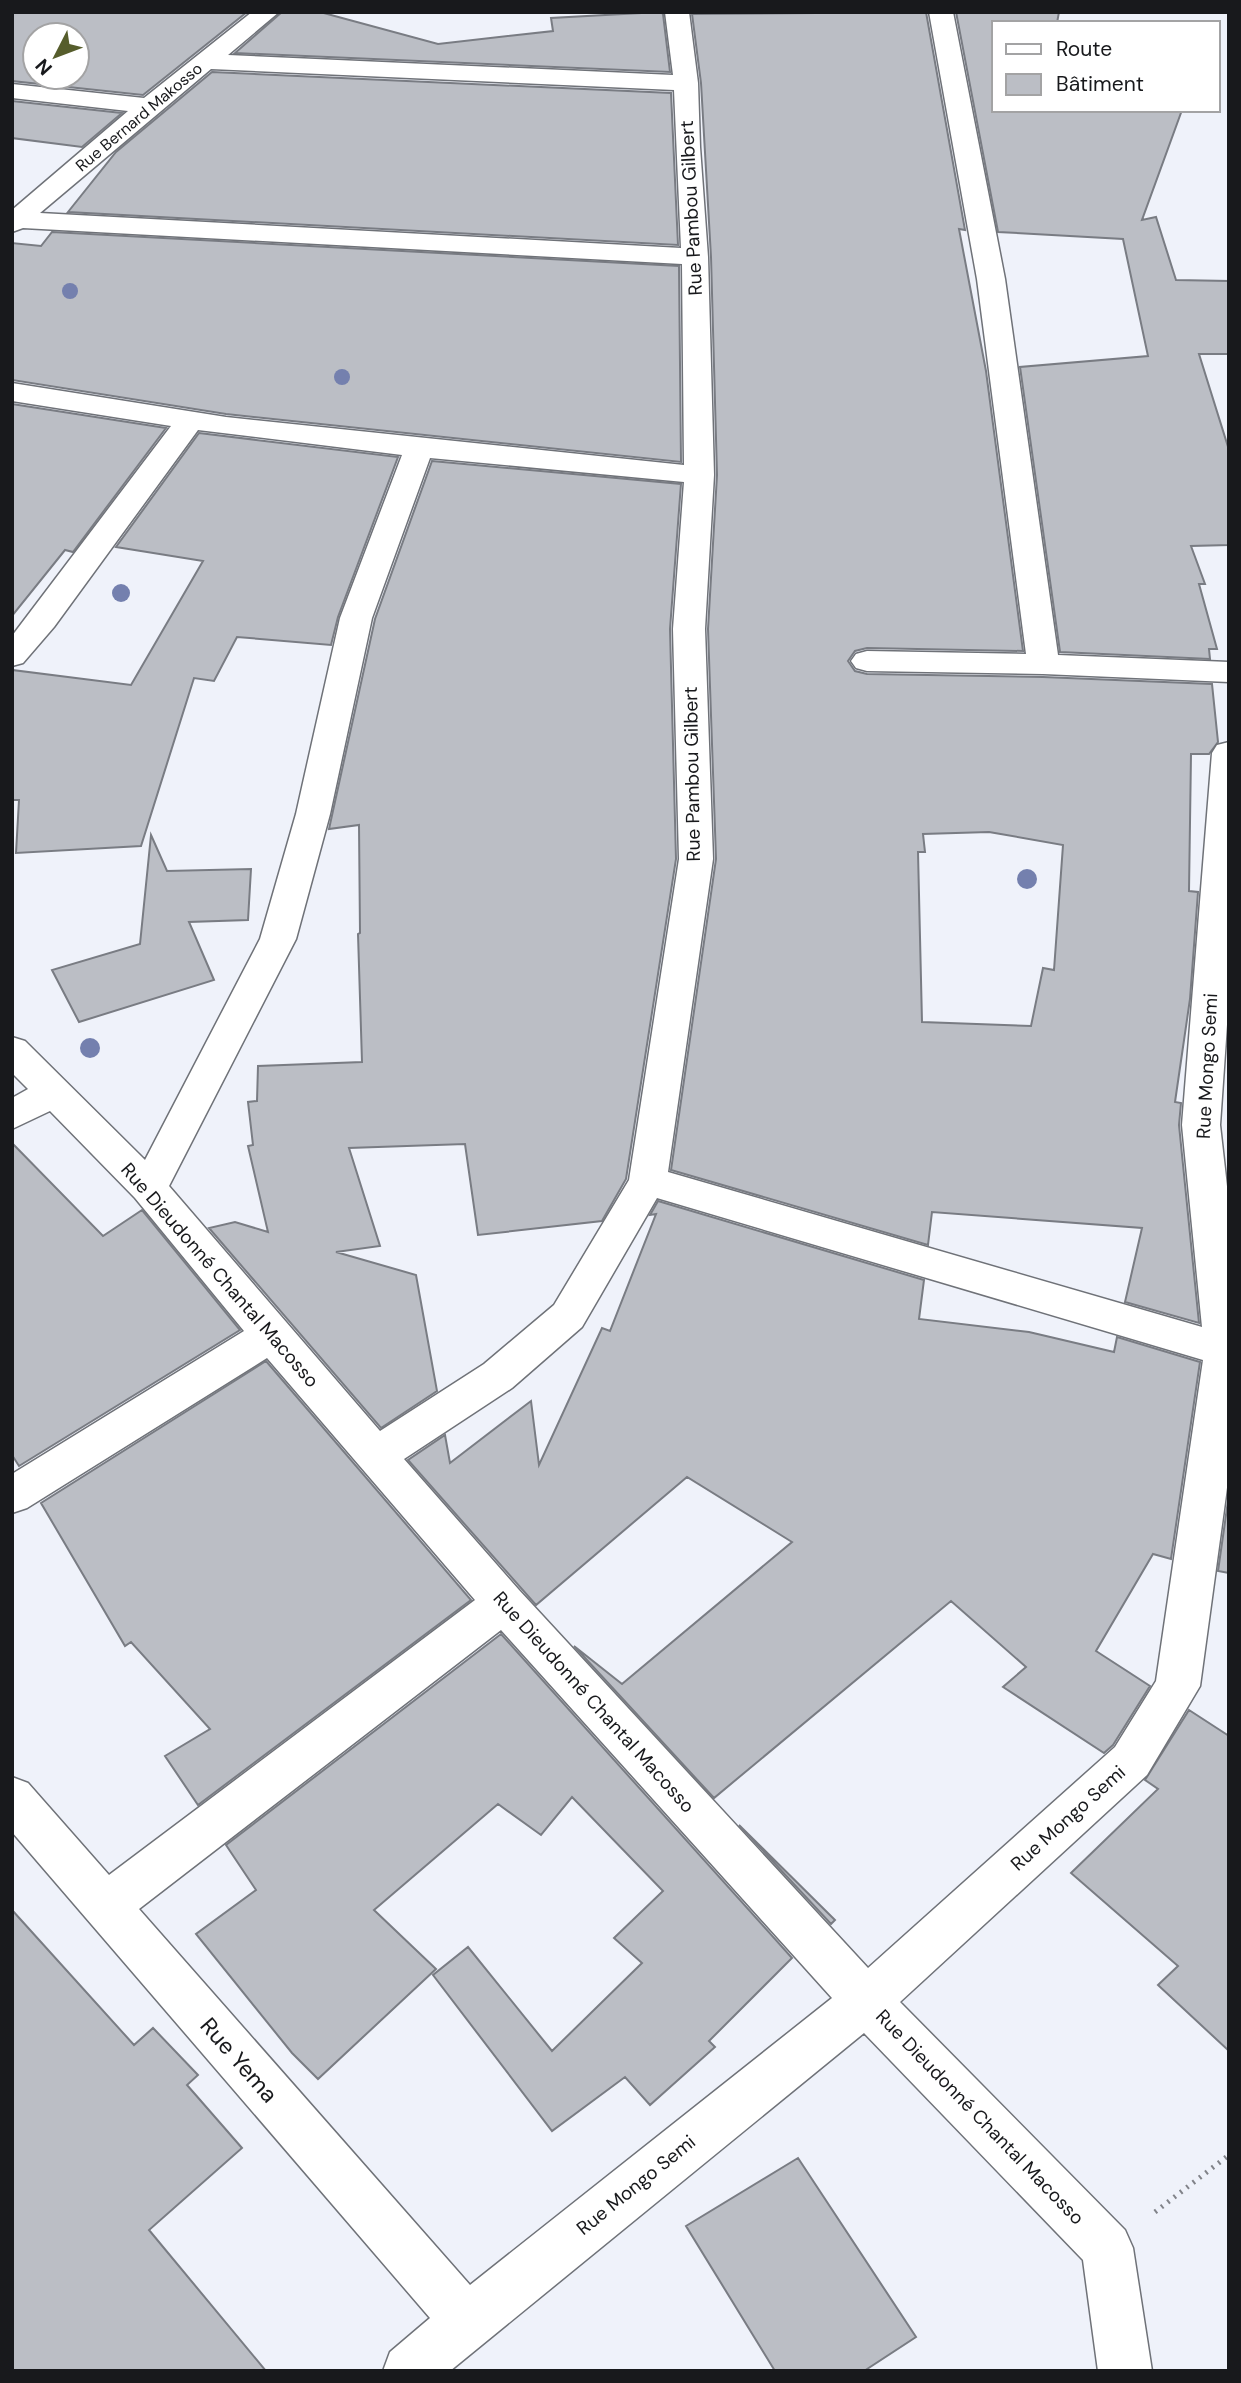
<svg xmlns="http://www.w3.org/2000/svg" width="1241" height="2383" viewBox="0 0 1241 2383" font-family="'DM Sans',sans-serif">
<rect width="100%" height="100%" fill="#eff2fa"/>
<path fill="#bbbec5" stroke="#797c83" stroke-width="2" fill-rule="evenodd" d="M12,12H247L143,95L12,81ZM35,35H77V77H35Z
M282,12H320L438,44L553,31L551,18L660,12L663,14L670,72L235,53Z
M926,12L965,230L959,229L986,371L1023,651L867,648L855,651L848,661L855,671L867,674L1043,677L1212,684L1218,742L1209,754H1191L1189,891L1198,892L1190,999L1175,1102L1181,1103L1179,1125L1199,1323L1125,1302L1142,1228L932,1212L928,1245L671,1170L716,859L708,629L717,475L711,257L701,83L692,14ZM989,832L1063,845L1054,970L1043,968L1031,1026L922,1022L918,852H925L923,834Z
M956,12H1059L1057,23H994V110H1182L1142,220L1156,217L1176,280L1229,281V354H1199L1229,450V545L1191,546L1205,584H1199L1217,649H1209L1210,659L1060,652L1020,367L1148,356L1123,239L998,232Z
M212,72L671,93L678,245L68,212L116,152Z
M12,101L122,113L82,147L12,138Z
M52,232L679,266L681,462L226,414L12,380V243L41,246Z
M12,404L166,428L73,552L65,550L12,616Z
M199,433L398,457L338,617L331,645L237,637L214,681L194,678L141,846L16,853L19,800H12V670L131,685L203,561L116,547Z
M432,461L681,484L670,629L676,859L626,1179L602,1221L478,1235L465,1144L349,1148L380,1246L336,1252L416,1275L437,1391L381,1428L209,1228L235,1222L268,1232L248,1146L253,1145L248,1102L257,1101L258,1066L362,1062L358,934L360,933L359,825L329,829L375,619Z
M151,835L167,871L251,869L248,920L189,922L214,980L79,1022L52,970L140,944Z
M12,1143L103,1236L142,1210L240,1330L19,1466L12,1455Z
M658,1201L924,1280L919,1319L1029,1332L1114,1352L1117,1337L1200,1362L1171,1559L1153,1554L1096,1651L1150,1686L1113,1745L1104,1753L1003,1687L1026,1667L951,1601L714,1798L574,1646L622,1684L792,1542L687,1477L536,1605L408,1460L445,1435L450,1463L531,1401L539,1465L602,1328L610,1331L656,1214L650,1215Z
M266,1361L471,1600L198,1805L165,1756L210,1729L131,1642L125,1646L41,1503Z
M1229,1494V1573L1218,1571Z
M501,1634L792,1958L709,2041L715,2047L650,2105L625,2077L552,2131L433,1975L468,1947L552,2051L642,1963L614,1938L663,1891L572,1797L541,1835L498,1804L374,1910L436,1969L318,2079L292,2053L196,1934L256,1890L226,1845Z
M1189,1710L1229,1736V2051L1158,1985L1178,1966L1071,1873L1158,1789L1145,1780Z
M739,1825L835,1920L831,1924Z
M12,1910L134,2045L153,2028L198,2075L187,2085L242,2148L149,2230L266,2371H12Z
M798,2158L916,2337L864,2371H775L686,2226Z"/>
<g fill="none" stroke-linecap="round" stroke-linejoin="round">
<defs>
<path id="minor" d="M252,12H279L228,55L673,75L665,12H689L698,83L700,147L708,257L714,475L705,629L713,859L668,1172L1202,1327L1182,1125L1212,753L1217,745L1229,742V996L1220,1125L1229,1204V1473L1200,1686L1147,1775L900,2002L1125,2230L1133,2248L1152,2371H1098L1083,2260L864,2033L450,2371H383L390,2352L430,2318L12,1832V1777L28,1783L109,1875L475,1600L267,1358L27,1508L12,1513V1474L244,1331L135,1198L50,1111L12,1129V1098L28,1089L12,1073V1037L25,1041L145,1160L260,939L296,814L340,618L402,455L198,430L54,627L23,663L12,666V636L171,426L12,401V383L226,417L684,465L682,264L23,228L12,232V210L128,111L12,98V84L144,98ZM211,69L674,90L681,248L40,213ZM430,458L684,482L673,629L679,859L629,1180L554,1305L484,1364L380,1431L169,1186L296,939L330,814L372,618ZM657,1198L1203,1360L1156,1681L1115,1747L868,1968L519,1590L404,1459L512,1388L582,1327ZM501,1630L832,1998L470,2285L139,1909Z
M929,12H953L1005,279L1058,655L1229,662V682L1043,674L867,671L856,668L851,661L856,654L867,651L1026,654L977,279Z"/>
</defs>
<use href="#minor" stroke="#6f7278" stroke-width="3"/>
<path stroke="#818389" stroke-width="5" stroke-dasharray="2 6" stroke-linecap="butt" d="M1155,2212L1229,2155"/>
<use href="#minor" fill="#fff" fill-rule="evenodd"/>
</g>
<g fill="#7480ae">
<circle cx="70" cy="291" r="8"/>
<circle cx="342" cy="377" r="8"/>
<circle cx="121" cy="593" r="9"/>
<circle cx="1027" cy="879" r="10"/>
<circle cx="90" cy="1048" r="10"/>
</g>
<g text-anchor="middle" dominant-baseline="central" stroke-width="5" stroke-linejoin="round" paint-order="stroke">
<g font-size="16" fill="#18191c" stroke="#fff">
<text transform="translate(139 117) rotate(-40)">Rue Bernard Makosso</text>
</g>
<g font-size="19" fill="#18191c" stroke="#fff">
<text transform="translate(691 208) rotate(-93)">Rue Pambou Gilbert</text>
<text transform="translate(692 774) rotate(-91)">Rue Pambou Gilbert</text>
<text transform="translate(1207 1066) rotate(-87)">Rue Mongo Semi</text>
<text transform="translate(220 1275) rotate(49)">Rue Dieudonné Chantal Macosso</text>
<text transform="translate(594 1702) rotate(48)">Rue Dieudonné Chantal Macosso</text>
<text transform="translate(1068 1818) rotate(-42)">Rue Mongo Semi</text>
<text transform="translate(980 2117) rotate(46)">Rue Dieudonné Chantal Macosso</text>
<text transform="translate(636 2185) rotate(-39)">Rue Mongo Semi</text>
</g>
<g font-size="23" fill="#18191c" stroke="#fff">
<text transform="translate(239 2060) rotate(49)">Rue Yema</text>
</g>
</g>
<rect width="1241" height="2383" fill="none" stroke="#18191c" stroke-width="28"/>
<rect x="992" y="21" width="228" height="91" fill="#ffffff" stroke="#a3a3a4" stroke-width="2"/>
<rect x="1006" y="44" width="35" height="10" fill="#ffffff" stroke="#a3a3a4" stroke-width="2"/>
<text x="1056" y="56" font-size="21" fill="#18191c">Route</text>
<rect x="1006" y="74" width="35" height="21" fill="#bbbec5" stroke="#a3a3a4" stroke-width="2"/>
<text x="1056" y="91" font-size="21" fill="#18191c">Bâtiment</text>
<g transform="translate(56 56) rotate(228)"><circle r="33" fill="#ffffff" stroke="#a3a3a4" stroke-width="2"/>
<path d="M0-5L12 26L0 18L-12 26Z" fill="#565d2c"/>
<text y="-10" font-size="19" font-weight="bold" text-anchor="middle" fill="#18191c">N</text>
</g>
</svg>
